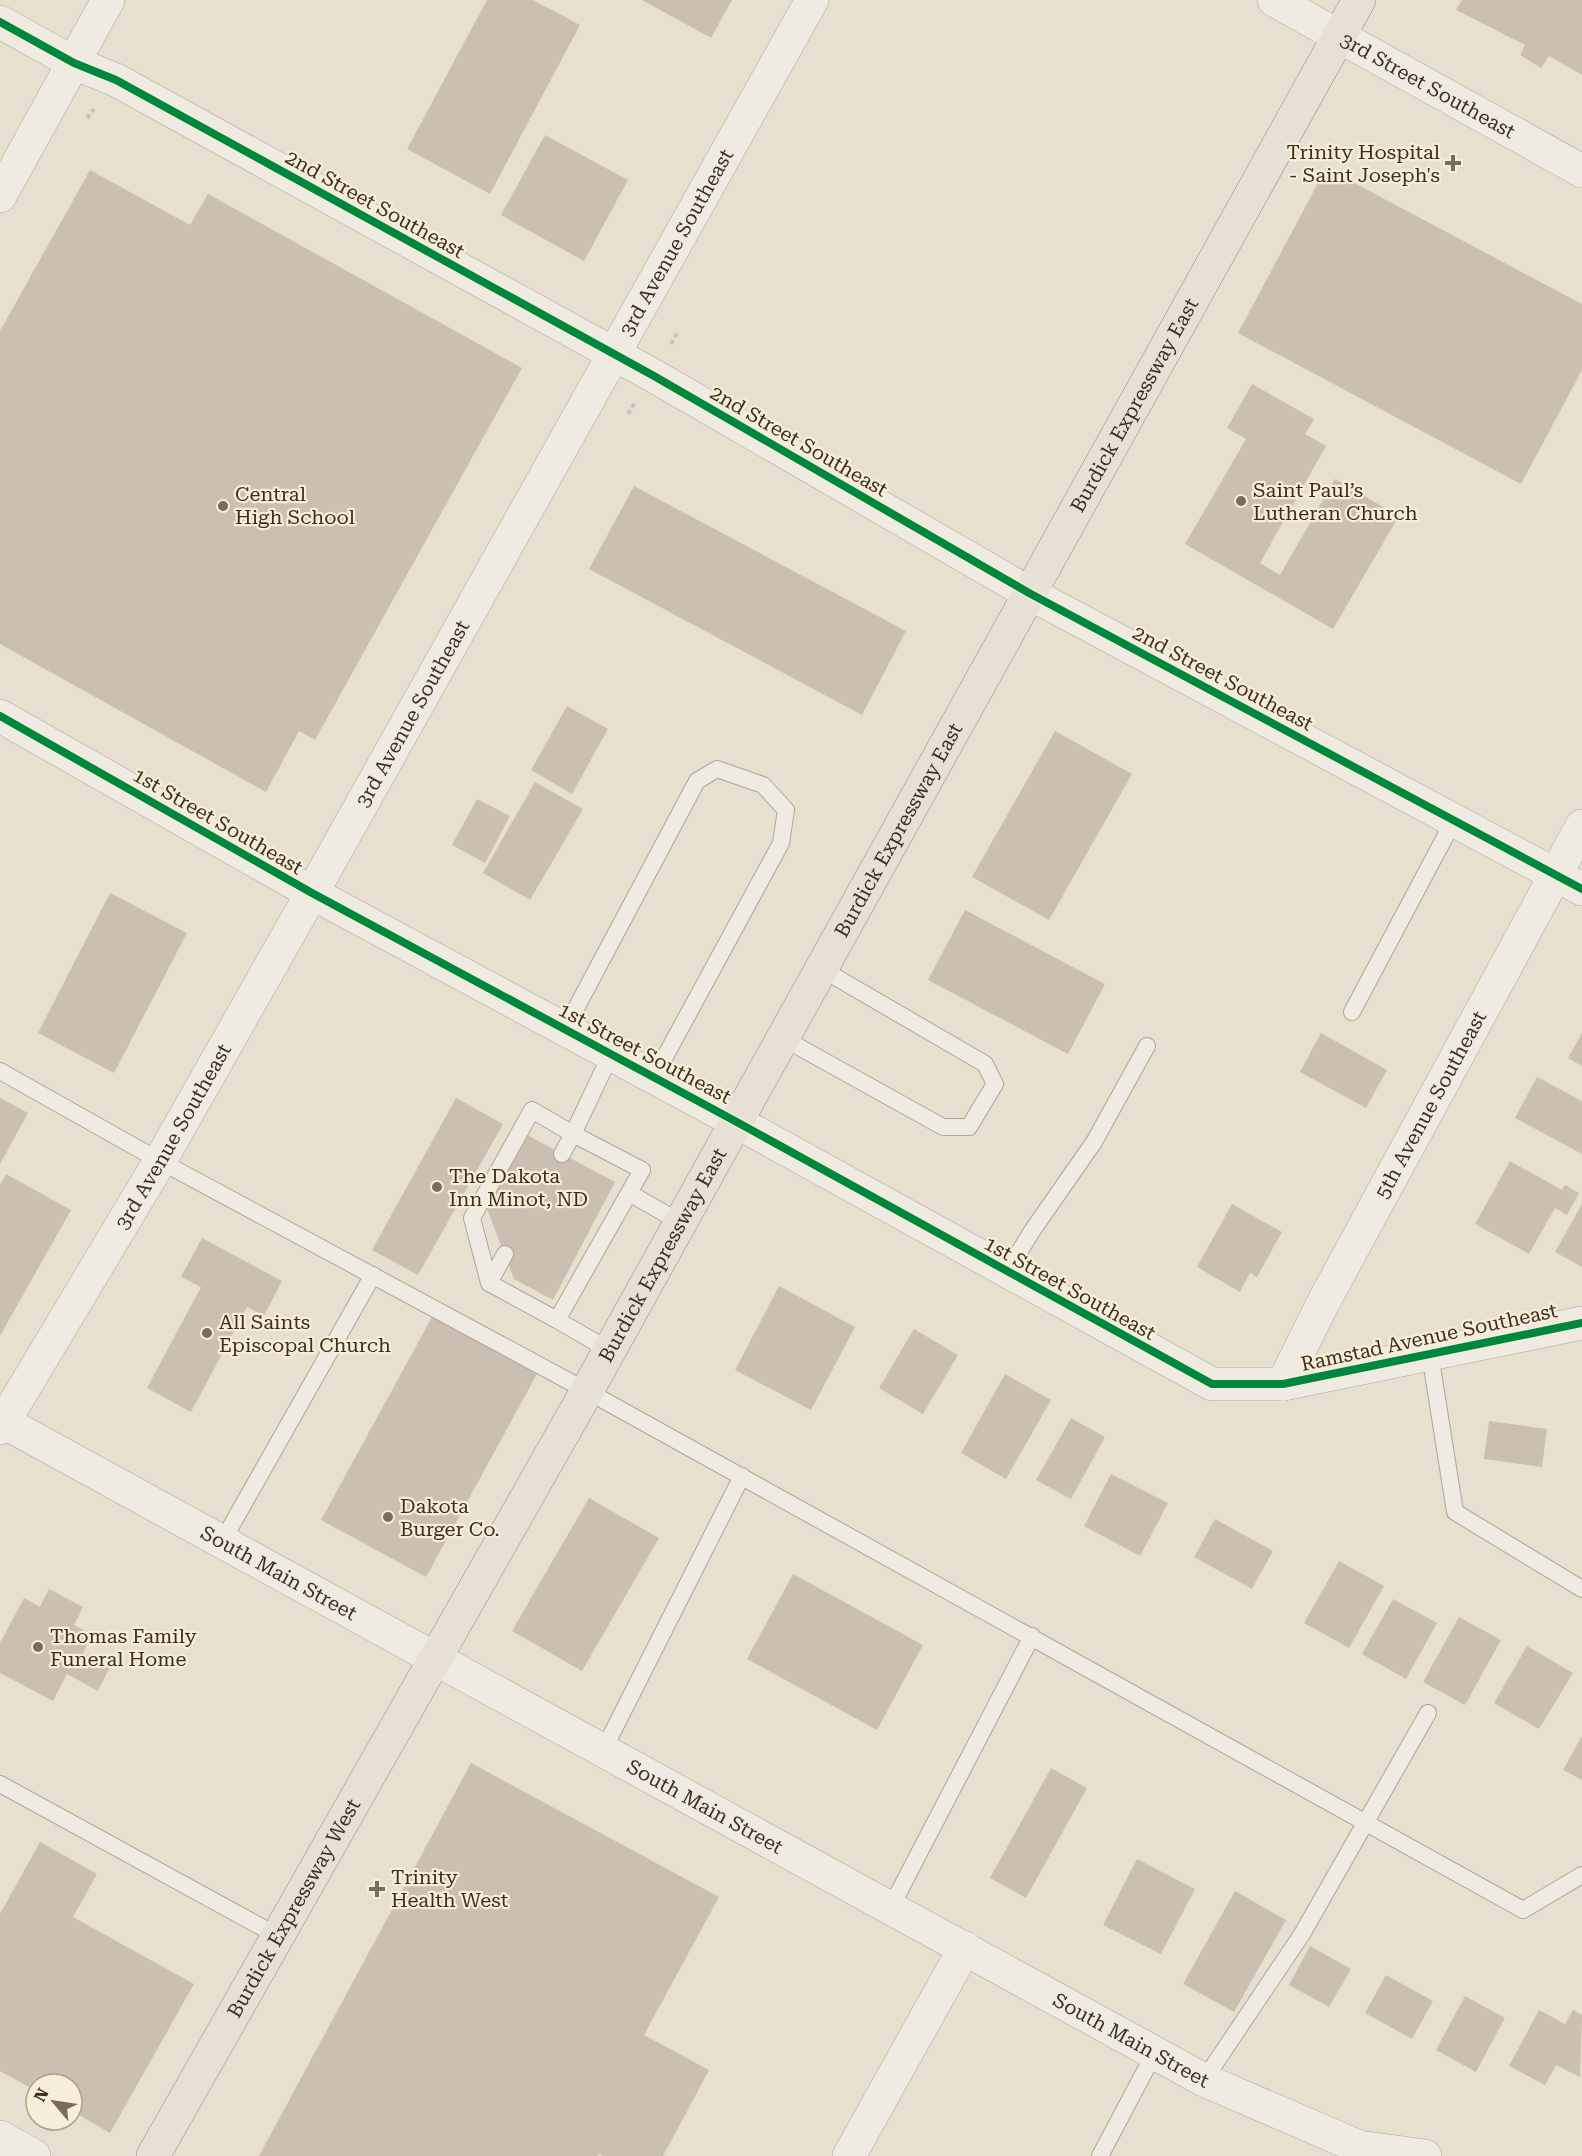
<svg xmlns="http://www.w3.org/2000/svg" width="1582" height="2156" viewBox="0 0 1582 2156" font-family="'Roboto Serif',serif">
<rect width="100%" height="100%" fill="#e7e0d1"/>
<path fill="#cbbfb2" d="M487,0H533L580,25L490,194L407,149Z
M642,0H732L711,38Z
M1462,0H1582V75L1549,56L1541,68L1520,55L1525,45L1456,10Z
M545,135L628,180L584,261L501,215Z
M1326,168L1582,304V370L1521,484L1238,333Z
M90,170L190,225L208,194L522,368L315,740L299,731L266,792L0,644V331Z
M1252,384L1314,419L1305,434L1326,446L1260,563L1280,575L1335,479L1399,516L1333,629L1185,544L1246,439L1227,428Z
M634,486L906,631L862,715L589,569Z
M567,706L608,729L572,794L531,770Z
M1055,731L1132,774L1049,920L972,877Z
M535,782L583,809L530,900L483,873Z
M477,799L510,816L485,863L452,845Z
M110,893L187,933L114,1073L38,1033Z
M965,910L1105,984L1068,1054L928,980Z
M1321,1033L1387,1070L1366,1108L1300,1072Z
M1582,1033V1066L1568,1058Z
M1537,1077L1582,1101V1154L1515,1118Z
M0,1098L28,1113L0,1164Z
M456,1098L503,1124L418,1275L372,1250Z
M527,1135L615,1182L553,1300L514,1279L487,1209Z
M1510,1161L1562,1190L1565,1185L1579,1193L1567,1215L1555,1208L1529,1254L1475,1224Z
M6,1174L71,1210L0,1336V1185Z
M1232,1204L1282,1232L1257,1277L1250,1273L1240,1292L1197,1267Z
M1582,1204V1267L1555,1252Z
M202,1238L282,1281L264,1316L247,1307L191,1412L147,1388L201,1287L181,1277Z
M779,1286L855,1327L811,1410L735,1370Z
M432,1317L537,1374L426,1577L321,1520Z
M914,1329L958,1355L923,1414L879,1388Z
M1005,1374L1051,1400L1006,1479L961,1453Z
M1071,1418L1105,1437L1071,1499L1036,1480Z
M1489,1421L1547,1429L1542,1467L1484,1459Z
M1111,1474L1168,1503L1140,1556L1084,1526Z
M589,1498L659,1538L582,1671L512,1631Z
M1215,1519L1273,1551L1252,1589L1194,1557Z
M1339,1561L1384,1586L1349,1648L1304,1623Z
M793,1574L923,1645L877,1730L747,1659Z
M49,1589L83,1607L74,1625L92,1635L83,1653L110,1667L98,1691L67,1674L53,1701L0,1673V1643L24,1598L40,1607Z
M1393,1599L1437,1623L1406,1679L1362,1654Z
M1459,1617L1501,1640L1465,1705L1423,1682Z
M1527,1646L1573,1673L1539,1729L1494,1703Z
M1582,1736V1780L1563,1770Z
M471,1763L719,1897L644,2035L709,2070L663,2156H603L599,2154L597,2156H259Z
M1051,1768L1087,1788L1026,1898L990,1878Z
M40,1842L97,1874L73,1917L194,1984L110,2133L72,2111V2084H36V2091L0,2071V1914Z
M1137,1859L1195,1889L1161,1954L1103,1925Z
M1235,1891L1286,1920L1234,2012L1183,1984Z
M1310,1946L1351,1969L1329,2007L1289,1985Z
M1386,1975L1433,2001L1412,2039L1365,2013Z
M1465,1996L1505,2018L1476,2072L1436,2050Z
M1539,2010L1565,2024L1573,2010L1582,2015L1580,2077L1556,2065L1545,2085L1509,2066Z"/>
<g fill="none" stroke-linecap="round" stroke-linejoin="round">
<defs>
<path id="service" d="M1352,1012L1454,820
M565,1029L697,781L717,769L763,785L786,810L781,843L654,1077
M781,1037L943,1127H969L995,1084L985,1064L820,968
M0,1071L160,1161L587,1391L1523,1910L1582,1875
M562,1154L573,1134L532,1110L472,1218L489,1283L557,1320L642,1170L573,1134L611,1054
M629,1193L680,1222
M1007,1272L1032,1231L1094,1142L1147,1046
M489,1283L505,1254
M557,1320L609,1350
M1430,1354L1455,1512L1582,1589
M222,1542L373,1275
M603,1751L742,1476
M0,1784L276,1935
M891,1907L1032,1636
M1204,2080L1302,1934L1428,1713
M1100,2156L1155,2052"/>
<g id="minor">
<path d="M0,22L74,63L116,80L654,376L1029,593L1582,889"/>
<path d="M0,196L108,0"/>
<path d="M0,716L312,893L735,1121L1212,1384H1283L1582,1323"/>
<path id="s1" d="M1283,1384L1324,1301L1582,826"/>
<path id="s2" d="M0,1428L160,1161L312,893L812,0"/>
<path d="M0,2137L34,2156"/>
<path d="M849,2156L965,1948"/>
</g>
<g id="tertiary">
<path id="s3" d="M1274,0L1582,171"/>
<path id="s4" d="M0,1420L1204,2080L1359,2147L1425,2156"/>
</g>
<g id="primary">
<path id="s5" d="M153,2156L587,1391L1359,0"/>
</g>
</defs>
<use href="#service" stroke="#ada599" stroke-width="18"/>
<use href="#minor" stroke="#ada599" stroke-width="34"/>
<use href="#tertiary" stroke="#ada599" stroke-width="34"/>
<use href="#primary" stroke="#928b80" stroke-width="34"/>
<path stroke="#c8c2b9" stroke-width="4" stroke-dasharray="4.5 3" stroke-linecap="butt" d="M87,118L94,109
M671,344L677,333
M628,414L634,404"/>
<use href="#service" stroke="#efebe3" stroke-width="16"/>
<use href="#minor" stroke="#efebe3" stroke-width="33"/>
<use href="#tertiary" stroke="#efebe3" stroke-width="33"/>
<use href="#primary" stroke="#e6e1d4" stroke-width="33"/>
<defs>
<path id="cycleway" d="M0,22L74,63L116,80L654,376L1029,593L1582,889
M0,716L312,893L735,1121L1212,1384H1283L1582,1323"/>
</defs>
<use href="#cycleway" stroke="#f7eed8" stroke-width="11"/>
<use href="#cycleway" stroke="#00873e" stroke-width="8"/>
</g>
<g fill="#786c5e" stroke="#f7eed8" stroke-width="2">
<path d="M1450 154h6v6h6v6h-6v6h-6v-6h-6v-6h6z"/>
<circle cx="1241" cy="501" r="6"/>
<circle cx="223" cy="506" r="6"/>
<circle cx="437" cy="1187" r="6"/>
<circle cx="207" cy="1333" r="6"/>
<circle cx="388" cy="1517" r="6"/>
<circle cx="38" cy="1647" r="6"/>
<path d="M374 1880h6v6h6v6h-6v6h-6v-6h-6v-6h6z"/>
</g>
<g text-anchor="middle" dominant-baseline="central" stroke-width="4.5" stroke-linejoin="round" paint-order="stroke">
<g font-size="20" fill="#3d2e20" stroke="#f7eed8">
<text stroke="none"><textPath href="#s3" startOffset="176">3rd Street Southeast</textPath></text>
<text transform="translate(375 204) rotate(29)">2nd Street Southeast</text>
<text stroke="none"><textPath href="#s2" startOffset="1365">3rd Avenue Southeast</textPath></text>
<text stroke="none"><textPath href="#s5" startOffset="2007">Burdick Expressway East</textPath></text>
<text transform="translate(799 441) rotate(30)">2nd Street Southeast</text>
<text transform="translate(1223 678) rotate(28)">2nd Street Southeast</text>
<text stroke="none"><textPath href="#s2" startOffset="825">3rd Avenue Southeast</textPath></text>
<text transform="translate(218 821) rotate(30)">1st Street Southeast</text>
<text stroke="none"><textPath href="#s5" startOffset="1521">Burdick Expressway East</textPath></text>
<text transform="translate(645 1053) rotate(28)">1st Street Southeast</text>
<text stroke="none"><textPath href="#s1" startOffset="316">5th Avenue Southeast</textPath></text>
<text stroke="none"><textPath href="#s2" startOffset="339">3rd Avenue Southeast</textPath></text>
<text stroke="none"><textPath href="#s5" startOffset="1035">Burdick Expressway East</textPath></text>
<text transform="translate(1070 1288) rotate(29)">1st Street Southeast</text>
<text transform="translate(1429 1337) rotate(-12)">Ramstad Avenue Southeast</text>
<text stroke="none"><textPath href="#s4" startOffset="318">South Main Street</textPath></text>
<text stroke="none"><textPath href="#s4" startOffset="804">South Main Street</textPath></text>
<text stroke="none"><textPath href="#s5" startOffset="285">Burdick Expressway West</textPath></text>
<text stroke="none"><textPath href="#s4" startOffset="1290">South Main Street</textPath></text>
</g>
<g font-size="20" fill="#3d2e20" stroke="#f7eed8" text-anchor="start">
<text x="1440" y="152" text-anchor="end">Trinity Hospital<tspan x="1440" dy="23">- Saint Joseph's</tspan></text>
<text x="1253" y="490">Saint Paul’s<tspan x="1253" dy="23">Lutheran Church</tspan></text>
<text x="235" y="494">Central<tspan x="235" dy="23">High School</tspan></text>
<text x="449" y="1176">The Dakota<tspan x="449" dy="23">Inn Minot, ND</tspan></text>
<text x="219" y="1322">All Saints<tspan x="219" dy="23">Episcopal Church</tspan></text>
<text x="400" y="1506">Dakota<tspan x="400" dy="23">Burger Co.</tspan></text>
<text x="50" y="1636">Thomas Family<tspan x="50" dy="23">Funeral Home</tspan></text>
<text x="391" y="1877">Trinity<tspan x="391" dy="23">Health West</tspan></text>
</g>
</g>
<g transform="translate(54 2102) rotate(299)"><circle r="28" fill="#f7eed8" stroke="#ada18e" stroke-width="1.5"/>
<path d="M0-4.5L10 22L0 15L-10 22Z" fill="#786c5e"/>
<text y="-9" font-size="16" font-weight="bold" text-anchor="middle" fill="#3d2e20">N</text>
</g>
</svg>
